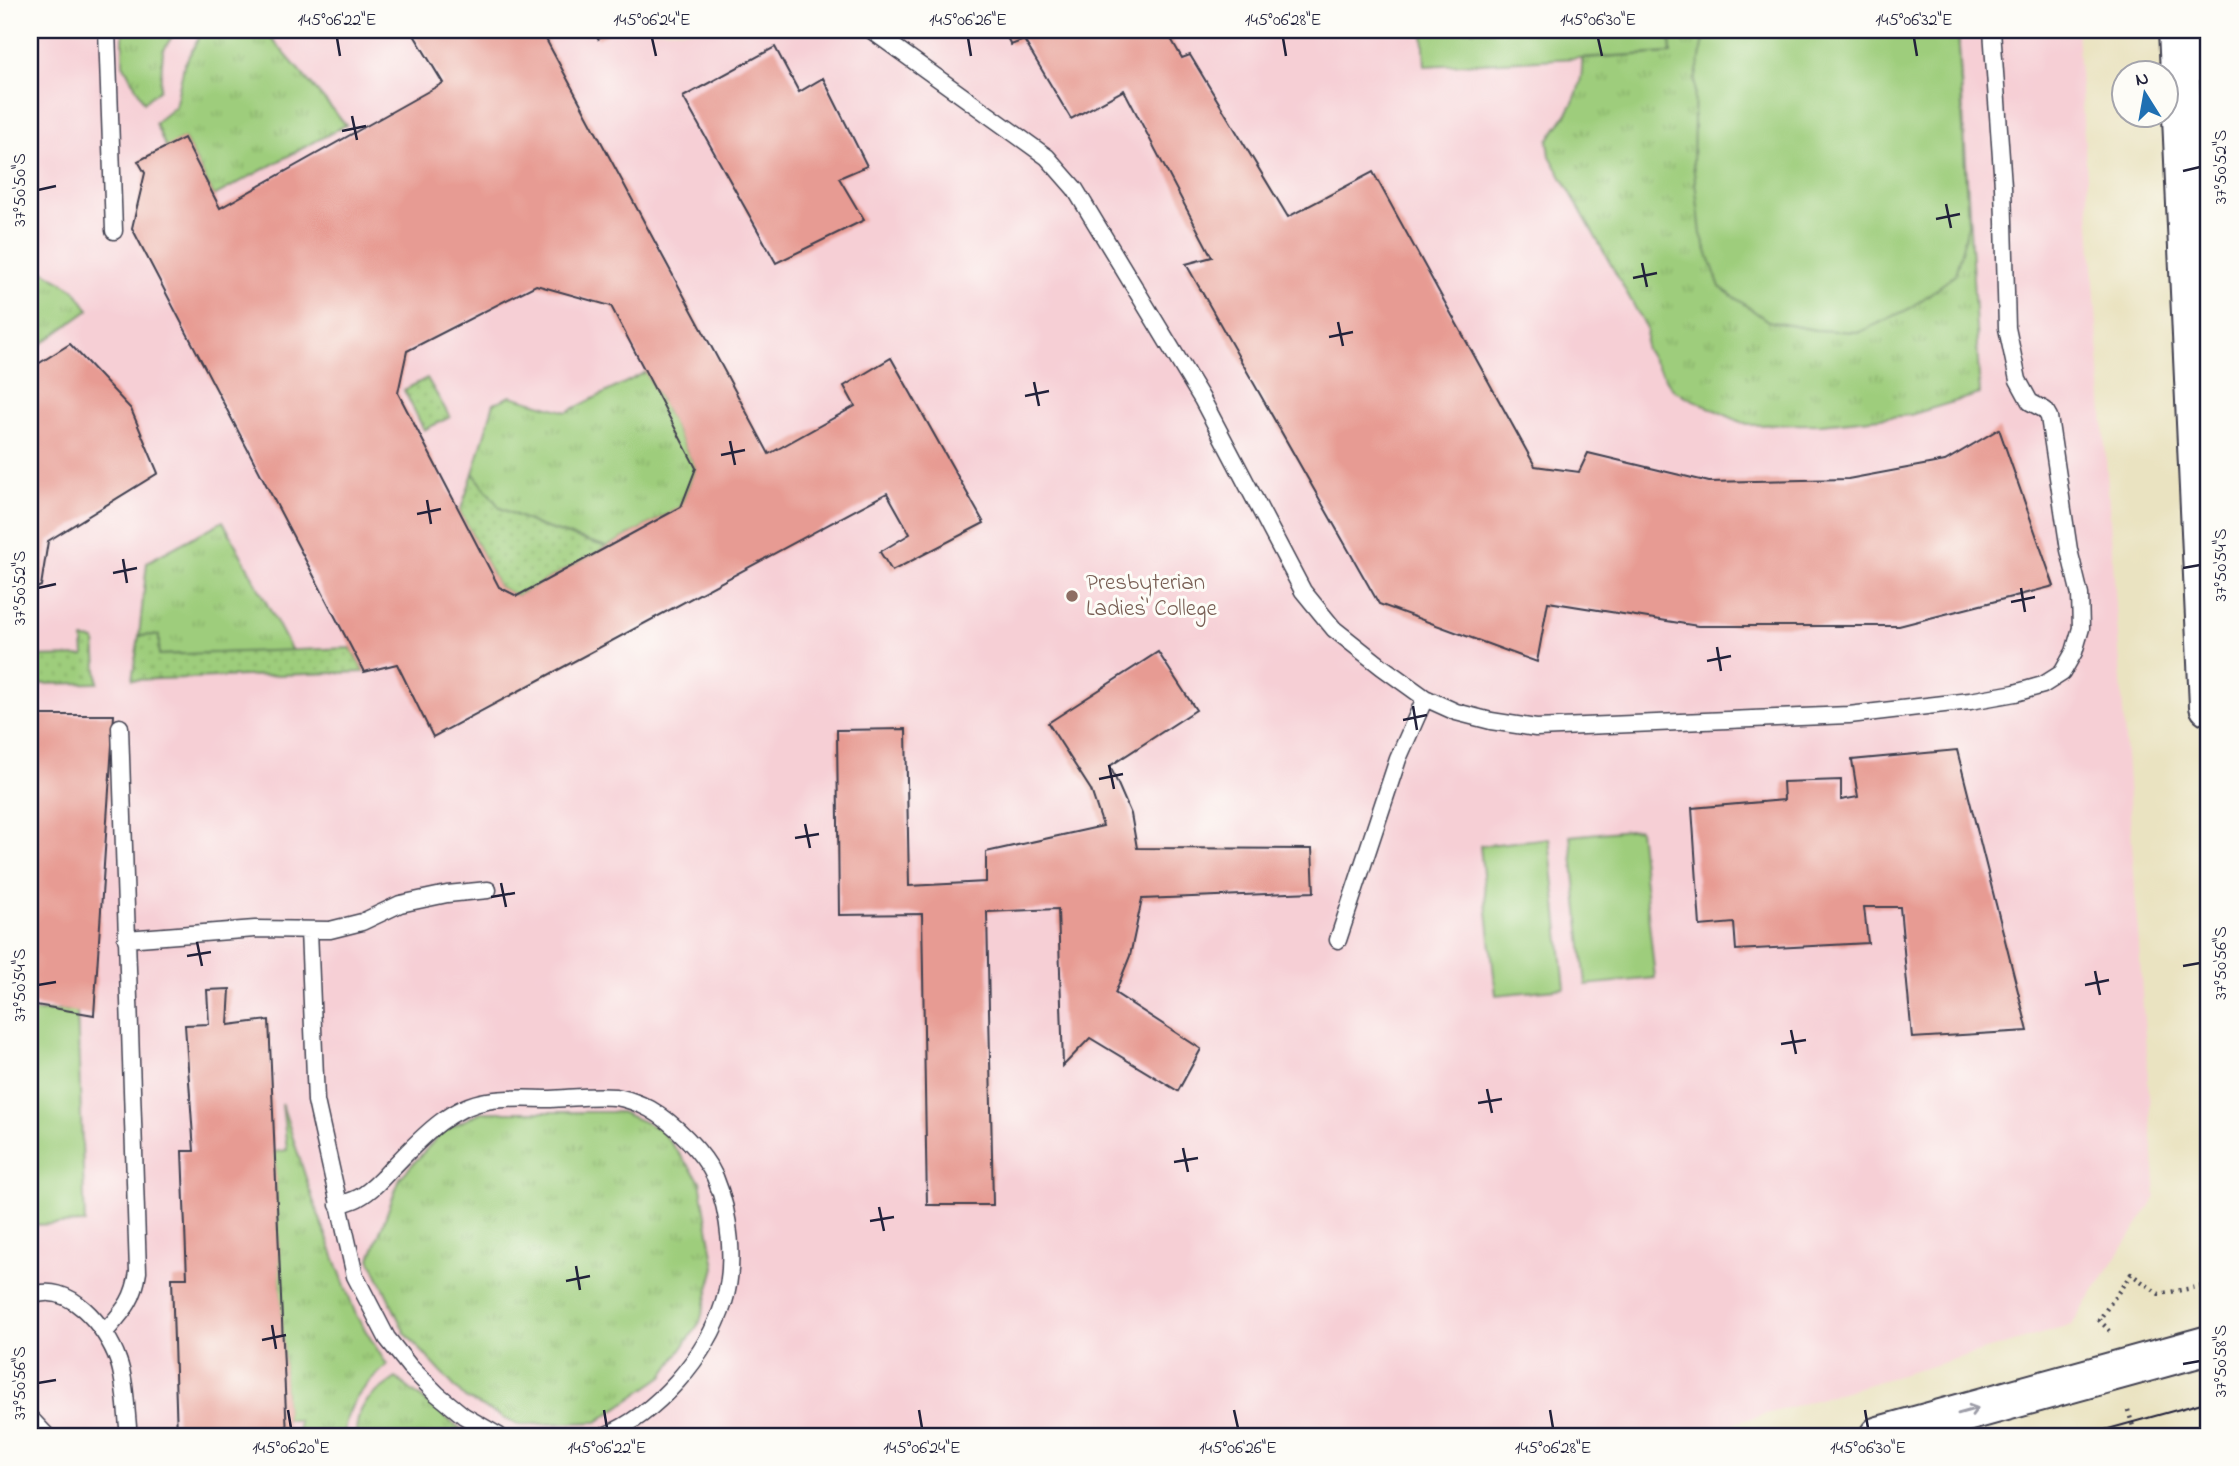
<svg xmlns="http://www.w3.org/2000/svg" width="2239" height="1466" viewBox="0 0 2239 1466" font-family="'Indie Flower',sans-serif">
<defs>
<pattern id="grass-tufts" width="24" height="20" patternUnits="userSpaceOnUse" patternTransform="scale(1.75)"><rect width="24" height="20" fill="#9ecd7b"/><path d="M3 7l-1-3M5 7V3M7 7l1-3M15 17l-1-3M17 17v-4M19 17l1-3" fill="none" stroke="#88b06b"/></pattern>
<pattern id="garden-dots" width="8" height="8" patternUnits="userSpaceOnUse" patternTransform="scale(1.75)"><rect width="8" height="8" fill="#9ecd7b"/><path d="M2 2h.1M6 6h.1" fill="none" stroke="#88b06b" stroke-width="1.8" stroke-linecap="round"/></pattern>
</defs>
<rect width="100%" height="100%" fill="#fdfcf7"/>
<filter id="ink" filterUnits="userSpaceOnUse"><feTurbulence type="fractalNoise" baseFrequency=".0143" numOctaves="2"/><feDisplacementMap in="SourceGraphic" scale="14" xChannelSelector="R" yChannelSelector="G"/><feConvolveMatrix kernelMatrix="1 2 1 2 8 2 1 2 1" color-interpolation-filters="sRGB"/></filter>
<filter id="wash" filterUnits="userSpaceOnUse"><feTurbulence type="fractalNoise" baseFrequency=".00686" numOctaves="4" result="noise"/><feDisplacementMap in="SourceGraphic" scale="28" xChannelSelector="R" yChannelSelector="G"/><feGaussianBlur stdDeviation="1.57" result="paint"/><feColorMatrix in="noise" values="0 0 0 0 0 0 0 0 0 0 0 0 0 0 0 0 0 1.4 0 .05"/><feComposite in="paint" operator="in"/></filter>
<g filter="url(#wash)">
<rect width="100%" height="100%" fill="#eae3c1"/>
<path fill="#f6cfd5" d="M30,30H2077L2156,1197L2072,1325L1691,1436H30Z"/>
<path fill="url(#grass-tufts)" stroke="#60785b" stroke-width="2" d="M123,30H176L163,51L160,89L144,102L123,64Z
M208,30H257L260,35L268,34L346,125L214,196L184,138L166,148L155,123L175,107L184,65L202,32Z
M1669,30H1958L1980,394L1910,415L1821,424L1747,425L1674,391L1645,348L1647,329L1550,156L1548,140C1568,113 1584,93 1582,58L1671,53Z
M30,263L75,290L89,310L30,352Z
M646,372L696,468L681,507L607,547L539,526L500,508L473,473L494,403L511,396L567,412Z
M223,521L292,651L158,655L159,635L139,636L147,562Z
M282,1104L313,1200L356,1315L387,1365C365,1385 345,1405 344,1436H299L298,1420H286L274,1152L287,1150Z
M481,1112H621L660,1129L700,1181L715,1267L700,1322L663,1376L597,1422L518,1425L465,1398L405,1333L370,1259L400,1178L443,1131Z
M396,1378L469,1436H356C356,1403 372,1395 396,1378Z"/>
<path fill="#9ecd7b" stroke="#60785b" stroke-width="2" d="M1423,30H1669L1671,53L1425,66Z
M1706,30H1958L1968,225L1955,275L1911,308L1860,332L1815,330L1768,321L1720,287L1701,234L1693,163L1695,81Z
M1639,829L1655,978L1586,985L1570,836Z
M1549,838L1565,988L1496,995L1480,846Z
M77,1010L85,1223L30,1225V1012Z"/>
<path fill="url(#garden-dots)" stroke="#60785b" stroke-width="2" d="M427,378L450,417L424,430L404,390Z
M473,473L500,508L539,526L607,547L517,596L499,587L460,512Z
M159,635V655L351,648L364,672L132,680L139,636Z
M83,639L95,640L98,683L30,684V657L84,656Z"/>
<g id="blocks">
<path fill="#e79b93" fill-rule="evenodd" d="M411,30H541L769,454L855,406L844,386L891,358L984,523L892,571L880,552L910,534L887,493L433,737L397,664L364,672L132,228L145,173L138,161L184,138L220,208L443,83ZM536,285L611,306L696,468L681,507L517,596L499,587L398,393L407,351Z
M594,30H614L598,39Z
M1003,30H1166L1182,58L1190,55L1288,217L1373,172L1535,466L1579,472L1588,453L1709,482L1848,479L1945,461L1999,429L2054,586L1899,626H1698L1548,602L1537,662L1379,604L1186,264L1212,257L1124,90L1071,119L1024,40L1011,45Z
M775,47L799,92L823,78L867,166L839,178L864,220L776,263L683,97Z
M70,344L131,409L158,473L48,541L41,586L30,591V369Z
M1158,652L1196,710L1110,766L1131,814L1137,848L1312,849L1314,892L1142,899L1130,956L1115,993L1201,1049L1178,1091L1090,1038L1063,1066L1058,909L987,912L993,1205H927L922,914L839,915L837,730L906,729L909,886L986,882V852L1103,826L1091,790L1048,723Z
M30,715H114L94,1015L30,1004Z
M1957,750L2028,1031L1912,1038L1900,907H1864L1868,943L1736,950L1734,923L1700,926L1692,808L1784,800L1783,782L1841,780V800L1858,797L1852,760Z
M230,989L228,1025L269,1020L287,1436H177L172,1278H187L182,1151H194L185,1025L209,1024L207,990Z"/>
</g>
</g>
<g filter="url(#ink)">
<use href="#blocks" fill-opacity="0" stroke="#403f4f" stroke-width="2"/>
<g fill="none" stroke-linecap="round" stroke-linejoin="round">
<defs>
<path id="service" d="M107,30L114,231
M871,30L1047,157L1075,189L1202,399L1303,591L1334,629L1382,667L1425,698L1456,712L1491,721L1536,728L1849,715L1970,701L2015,693L2043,685L2062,673L2074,652L2081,628L2080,595L2069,550L2049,417L2045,410L2030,402L2018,380L2007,328L2003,186L1992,30
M309,930L316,1101L355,1276L387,1338L410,1367L437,1394L464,1416L499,1436
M126,939L255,929L330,930L362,922L400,904L447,894L488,890
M1338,940L1398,759L1425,698
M338,1205C345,1203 352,1201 358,1198C371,1191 381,1180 390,1170C417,1143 447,1107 487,1101C508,1097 530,1099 551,1099C572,1098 594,1095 615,1097C625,1098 641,1104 650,1109C673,1122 704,1153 715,1177C730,1213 736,1264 724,1302C707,1356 657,1414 604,1436
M30,1297C68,1278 107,1328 118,1360C126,1381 126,1413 129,1436
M105,1332C123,1311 134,1301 138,1272L120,727
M30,1418L47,1436"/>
<path id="primary" d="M2178,30L2209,706"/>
<path id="trunk" d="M1879,1436L2209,1345"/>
</defs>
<use href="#service" stroke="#403f4f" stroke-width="19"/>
<use href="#primary" stroke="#403f4f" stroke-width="42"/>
<use href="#trunk" stroke="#403f4f" stroke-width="42"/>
<path stroke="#403f4f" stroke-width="4.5" stroke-dasharray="2 5" stroke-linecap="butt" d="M2110,1331L2099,1320L2131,1274L2159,1294L2209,1285
M2128,1410L2136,1436"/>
<use href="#service" stroke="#fff" stroke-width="16"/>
<use href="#primary" stroke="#fff" stroke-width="38"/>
<use href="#trunk" stroke="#fff" stroke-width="38"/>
<path stroke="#22223b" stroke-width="2" d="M2083,1436L2209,1401
M2185,1436L2209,1430"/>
</g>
<defs><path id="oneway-shaft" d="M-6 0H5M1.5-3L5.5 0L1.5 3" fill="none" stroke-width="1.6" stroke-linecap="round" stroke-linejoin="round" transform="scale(1.75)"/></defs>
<use stroke="#9c9ca7" href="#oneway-shaft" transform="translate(1968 1411) rotate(-16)"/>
</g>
<path fill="none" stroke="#22223b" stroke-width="2.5" d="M337,38L340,56M652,38L656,56M968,38L971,56M1283,38L1286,56M1598,38L1602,56M1914,38L1917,56M352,116L357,140M342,131L366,126M2183,171L2200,167M38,190L56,186M1946,204L1951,228M1936,219L1960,214M1642,263L1647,287M1633,278L1657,273M1338,322L1343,346M1329,337L1353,332M1034,382L1039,406M1025,396L1049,391M730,441L735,465M721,455L745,450M427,500L431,524M417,514L441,509M123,559L127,583M2183,568L2200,565M113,573L137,568M38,588L56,584M2021,588L2025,612M2011,602L2035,597M1717,647L1721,671M1707,661L1731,656M1413,706L1417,730M1403,720L1427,715M1109,765L1114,789M1099,779L1123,774M805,824L810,848M795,838L819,834M501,883L506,907M491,897L515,893M197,942L202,966M187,956L211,952M2183,966L2200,963M2095,971L2100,995M38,985L56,982M2085,985L2109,980M1791,1030L1796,1054M1781,1044L1806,1040M1487,1089L1492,1113M1478,1103L1502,1099M1183,1148L1188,1172M1174,1162L1198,1158M879,1207L884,1231M870,1221L894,1217M576,1266L580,1290M566,1281L590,1276M272,1325L276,1349M262,1340L286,1335M2183,1364L2200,1361M38,1383L56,1380M288,1410L291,1428M604,1410L607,1428M919,1410L922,1428M1234,1410L1238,1428M1550,1410L1553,1428M1865,1410L1868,1428"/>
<circle fill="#8d6e63" stroke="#fdfcf7" stroke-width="2.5" cx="1072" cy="596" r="7"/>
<g text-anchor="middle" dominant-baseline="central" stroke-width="6" stroke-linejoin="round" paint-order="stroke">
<g font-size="23" fill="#785e54" stroke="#fdfcf7" text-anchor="start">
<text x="1086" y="583">Presbyterian<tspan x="1086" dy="26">Ladies' College</tspan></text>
</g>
</g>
<rect width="2239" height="1466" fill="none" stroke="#fdfcf7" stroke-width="77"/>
<g transform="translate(2145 94) rotate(349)"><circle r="33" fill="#fdfcf7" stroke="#a5a5ac" stroke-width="2"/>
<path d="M0-5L12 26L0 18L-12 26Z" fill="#1f6fb2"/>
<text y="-10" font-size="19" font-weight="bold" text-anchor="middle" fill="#22223b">N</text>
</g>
<rect x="38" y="38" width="2162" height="1390" fill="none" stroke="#22223b" stroke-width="2.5"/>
<g font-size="18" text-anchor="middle" fill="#22223b">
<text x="337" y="25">145°06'22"E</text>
<text x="652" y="25">145°06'24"E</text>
<text x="968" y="25">145°06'26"E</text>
<text x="1283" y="25">145°06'28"E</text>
<text x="1598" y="25">145°06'30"E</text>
<text x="1914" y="25">145°06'32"E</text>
<text transform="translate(2220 167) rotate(-90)" y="6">37°50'52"S</text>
<text transform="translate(19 190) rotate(-90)" y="6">37°50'50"S</text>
<text transform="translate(2220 565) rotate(-90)" y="6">37°50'54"S</text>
<text transform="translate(19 588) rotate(-90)" y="6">37°50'52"S</text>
<text transform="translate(2220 963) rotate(-90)" y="6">37°50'56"S</text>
<text transform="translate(19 985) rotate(-90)" y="6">37°50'54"S</text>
<text transform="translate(2220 1361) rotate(-90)" y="6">37°50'58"S</text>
<text transform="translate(19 1383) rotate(-90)" y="6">37°50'56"S</text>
<text x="291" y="1453">145°06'20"E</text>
<text x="607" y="1453">145°06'22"E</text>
<text x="922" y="1453">145°06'24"E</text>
<text x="1238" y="1453">145°06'26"E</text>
<text x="1553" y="1453">145°06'28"E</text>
<text x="1868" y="1453">145°06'30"E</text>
</g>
</svg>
